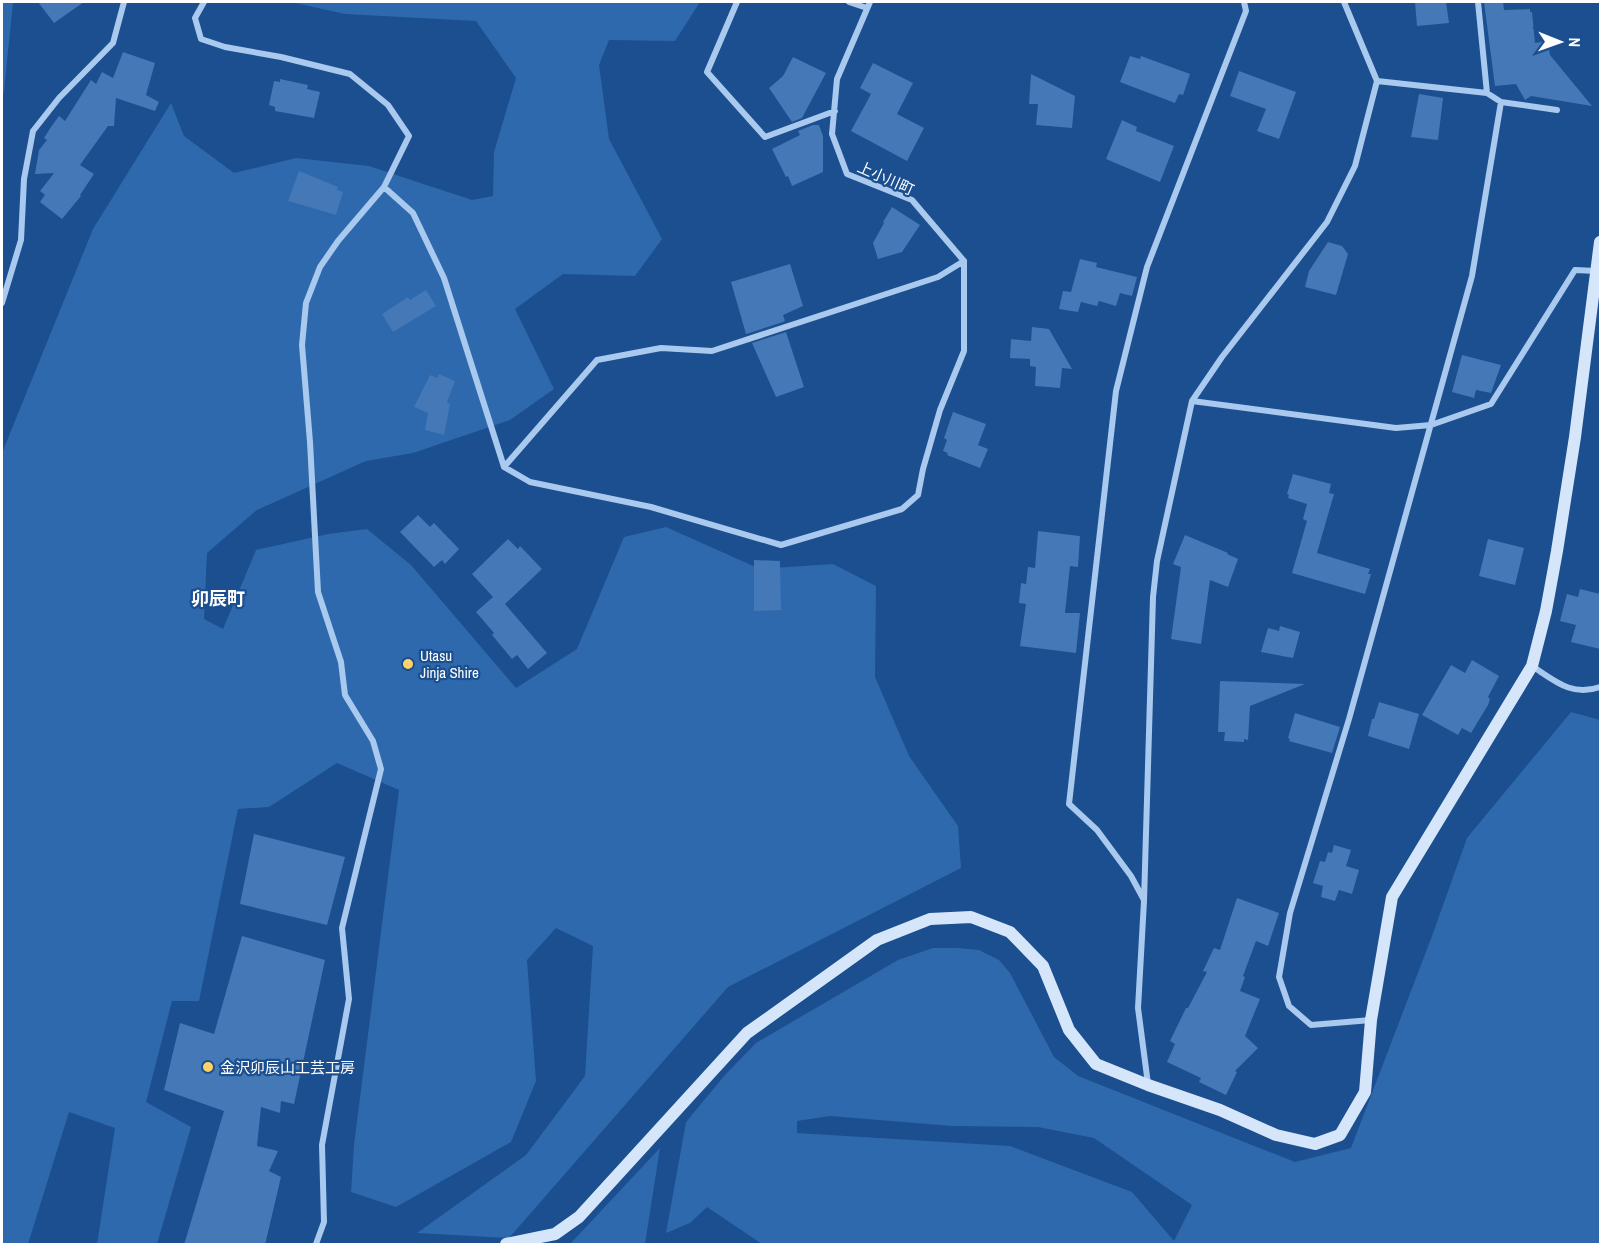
<svg xmlns="http://www.w3.org/2000/svg" width="1602" height="1246" viewBox="0 0 1602 1246" font-family="'Archivo Narrow','Noto Sans JP',sans-serif">
<rect width="100%" height="100%" fill="#1b4f8f"/>
<path fill="#2e69ad" fill-rule="evenodd" d="M2,2H13L4,91L2,97Z
M291,2H700L675,41L609,40L599,65L609,139L662,239L635,276L563,274L515,309L554,389L510,420L413,453L366,461L257,510L207,553L204,619L223,629L256,550L328,534L367,529L411,565L516,688L577,649L624,537L666,527L760,569L833,564L876,586L875,677L909,756L958,826L961,868L728,987L509,1238L417,1233L526,1155L585,1076L593,946L556,928L527,960L536,1081L511,1142L396,1207L351,1192L354,1145L399,790L337,763L269,807L238,809L199,1001H172L146,1102L191,1127L157,1244H97L115,1128L69,1112L28,1244H2V453L93,229L171,103L184,136L234,173L296,158L369,166L472,200L493,196L494,152L516,78L476,21L345,14Z
M1571,712L1600,720V1244H762L707,1207L690,1223L666,1233L686,1122L725,1075L756,1043L898,960L933,948H958L979,950L999,960L1010,973L1054,1057L1078,1076L1295,1162L1351,1148L1432,936L1467,838ZM830,1116L952,1126L1038,1127L1094,1138L1192,1205L1174,1241L1132,1192L1010,1146L797,1133V1121Z
M660,1148L645,1244H570Z"/>
<path fill="#4478b7" d="M38,2H84L54,23Z
M1415,2H1446L1449,23L1417,26Z
M1484,2H1503L1504,10L1530,9V12H1532L1535,43L1548,41L1550,55L1592,106L1531,96L1525,100L1516,84L1495,86Z
M123,52L155,63L146,95L159,102L155,111L116,98L114,126H108L80,165L94,174L80,195L81,196L62,219L40,202L45,195L40,191L54,173L35,174L39,150L47,140L44,138L51,127L59,116L65,121L91,80L96,84L102,72L113,78Z
M1130,56L1140,59L1141,56L1190,74L1183,95L1179,94L1175,103L1120,82Z
M793,57L826,73L802,118L792,122L769,88L783,76Z
M873,63L913,83L897,114L924,128L907,161L851,131L871,94L860,88Z
M1239,71L1296,92L1279,139L1257,131L1266,109L1230,96Z
M1031,74L1075,96L1072,128L1036,125L1038,104H1029Z
M280,79L308,85L307,89L320,92L314,118L275,111V107L269,105L274,81L280,82Z
M1419,94L1443,98L1438,140L1411,137Z
M1122,120L1137,127L1136,131L1174,146L1160,182L1106,159Z
M813,125H819L823,136V172L792,186L788,176L786,177L772,149L800,135L798,131Z
M299,171L338,187L337,190L343,192L336,215L288,201Z
M892,207L920,225L902,252L878,259L873,243L884,223L883,222Z
M1328,242L1342,246L1348,254L1336,295L1305,287L1309,271Z
M1080,259L1097,263L1096,267L1137,277L1132,296L1120,293L1116,306L1099,301L1097,306L1081,302L1078,312L1059,309L1063,291L1071,292Z
M790,264L803,306L783,315L785,321L783,322L746,334L731,282Z
M426,290L436,306L393,332L382,314L408,297L410,300Z
M1032,327L1049,329L1072,369L1062,368L1060,388L1035,386L1036,367L1030,366V359L1010,358L1011,339L1031,341Z
M786,332L804,387L776,397L752,343Z
M1462,355L1501,365L1491,393L1476,390L1474,398L1452,392Z
M439,374L455,381L447,402L450,404L444,435L425,430L428,413L414,407L430,375L437,378Z
M953,412L986,424L978,445L988,449L980,468L947,455L948,453L943,451L947,440L944,438Z
M1293,474L1331,484L1329,493L1334,494L1317,553L1370,569L1368,574H1371L1365,594L1292,573L1307,521L1303,519L1307,504L1288,498L1289,495L1287,494Z
M418,515L430,527L434,523L459,549L445,564L442,560L434,567L400,532Z
M1038,531L1080,536L1078,567L1070,566L1065,613H1080L1076,653L1020,646L1026,604L1019,603L1021,583L1026,584L1028,567L1035,568Z
M1185,535L1228,553L1227,554L1238,559L1228,587L1210,580L1201,644L1171,639L1181,567L1173,564Z
M508,539L518,549L520,546L542,569L505,604L547,653L528,669L517,655L512,659L492,635L494,633L476,612L493,597L472,574Z
M1488,539L1524,548L1515,585L1479,576Z
M754,560L780,561L781,610L754,611Z
M1580,589L1600,594V649L1571,642L1576,625L1560,621L1567,594L1578,597Z
M1280,626L1300,632L1293,658L1261,652L1268,628L1279,631Z
M1472,660L1499,676L1488,697L1490,699L1488,705L1471,733L1462,728L1458,735L1422,715L1451,665L1465,673Z
M1220,681L1305,684L1250,706L1248,740L1244,739V742L1224,741L1225,732H1218Z
M1379,702L1419,714L1409,749L1368,736L1372,719H1374Z
M1295,713L1340,727L1332,753L1289,741L1290,739L1288,738Z
M254,834L345,857L327,925L240,904Z
M1334,845L1351,850L1346,866L1359,870L1352,894L1339,890L1335,901L1321,897L1323,886L1313,883L1320,861L1325,862L1328,852L1332,853Z
M1237,898L1279,913L1268,946L1256,941L1243,976L1245,977L1240,991L1260,999L1245,1036L1258,1048L1235,1071L1237,1072L1226,1095L1199,1082L1201,1078L1167,1062L1175,1044L1170,1041L1186,1008H1188L1207,972L1203,971L1214,948L1220,950Z
M242,936L325,960L294,1104L281,1101L280,1113L261,1107L257,1146L278,1151L269,1171L281,1177L265,1245H184L224,1111L164,1090L180,1023L214,1034Z"/>
<g fill="none" stroke-linecap="round" stroke-linejoin="round">
<path stroke="#a9c9ee" stroke-width="6" d="M204,2L195,18L201,39L225,47L281,57L350,74L388,105L409,136L384,187L338,241L320,267L306,303L302,345L310,442L318,592L341,662L345,695L373,741L381,769L342,928L349,999L322,1145L324,1222L316,1244
M737,2L707,72L765,137L835,111
M849,2L867,8
M870,2L837,79L832,134L847,174L912,200L964,261
M1344,2L1377,81
M1478,2L1487,93
M384,187L413,213L444,278L504,467L530,482L651,507L781,545L902,509L918,495L923,469L940,410L964,351V261
M2,303L21,240L24,179L33,131L59,98L113,43L124,2
M1192,401L1396,428L1431,425L1491,404L1575,270L1596,271
M504,467L597,360L661,348L712,351L938,277L964,261
M1532,666C1555,681 1572,697 1600,687
M1144,900L1131,876L1097,830L1069,804L1116,391L1147,267L1246,11L1244,2
M1371,1020L1311,1025L1289,1006L1279,977L1290,913L1349,719L1472,276L1501,102
M1148,1084L1138,1008L1144,901L1153,597L1157,561L1192,401L1222,357L1327,222L1355,166L1377,81L1487,93L1501,102L1557,110"/>
<path stroke="#d6e6fa" stroke-width="12" d="M506,1244L555,1234L579,1217L747,1033L877,940L930,919L971,917L1010,932L1043,966L1069,1030L1096,1064L1148,1085L1220,1110L1276,1135L1315,1144L1340,1135L1365,1092L1371,1020L1392,897L1532,666L1546,611L1557,551L1575,437L1600,242"/>
</g>
<g fill="#ffd166" stroke="#1b4f8f" stroke-width="2">
<circle cx="408" cy="664" r="6"/>
<circle cx="208" cy="1067" r="6"/>
</g>
<g text-anchor="middle" dominant-baseline="central" stroke-width="4.5" stroke-linejoin="round" paint-order="stroke">
<g font-size="15" fill="#fff" stroke="#1b4f8f">
<text transform="translate(886 178) rotate(24)">上小川町</text>
</g>
<g font-size="15" fill="#fff" stroke="#1b4f8f" text-anchor="start">
<text x="420" y="655">Utasu<tspan x="420" dy="17">Jinja Shire</tspan></text>
<text x="220" y="1067">金沢卯辰山工芸工房</text>
</g>
<g font-size="18" font-weight="bold" fill="#fff" stroke="#1b4f8f">
<text x="218" y="598">卯辰町</text>
</g>
</g>
<rect width="1602" height="1246" fill="none" stroke="#ffffff" stroke-width="6"/>
<g transform="translate(1560 42) rotate(91)" stroke="#1b4f8f" stroke-width="4.5" paint-order="stroke">
<path d="M0-4.5L10 22L0 15L-10 22Z" fill="#ffffff"/>
<text y="-9" font-size="16" font-weight="bold" text-anchor="middle" fill="#ffffff">N</text>
</g>
</svg>
